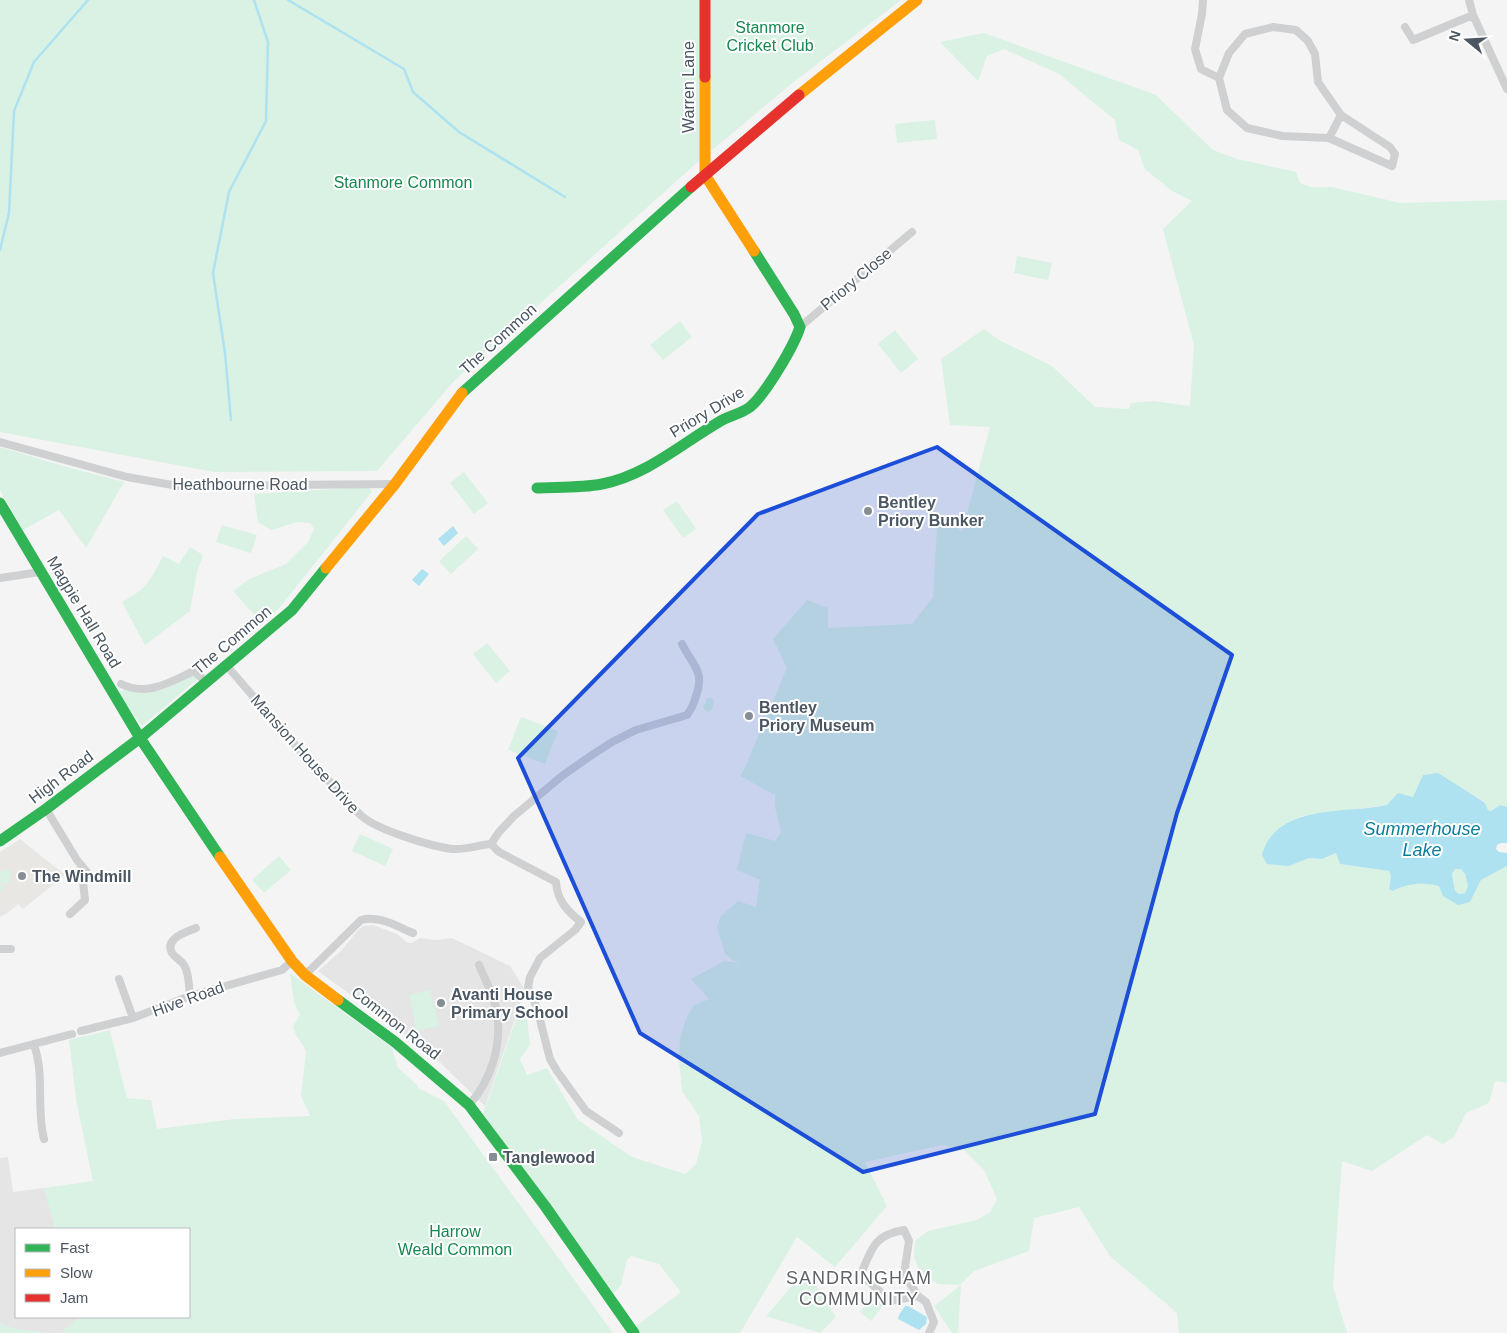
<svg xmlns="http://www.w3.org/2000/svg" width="1507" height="1333" viewBox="0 0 1507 1333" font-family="Arial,sans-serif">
<rect width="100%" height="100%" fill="#f4f4f4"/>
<path fill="#e8e7e3" d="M20,839L65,875L23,909L18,904L6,914L0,917V852Z"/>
<path fill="#e6e5e6" d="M373,925L397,934L408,943H412L420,938L436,940L452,938L510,966L525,990L485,1106L428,1051L318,971L341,951L360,928L364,926Z
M8,1157L13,1192L44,1188L59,1229H16V1317H92L98,1333H0V1158Z"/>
<path fill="#d9f2e3" d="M0,0H901L791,84L692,167L454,381L377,471L214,472L0,432Z
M984,33L1156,95L1213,150L1237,159L1296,172L1300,183L1311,187H1332L1400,203L1507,200V807L1500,805L1491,811L1487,810L1484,801L1464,790L1413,797L1398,793L1387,805L1301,816L1289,866L1309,858L1322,859L1337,853L1340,864L1390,871L1391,876L1389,889L1393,891C1405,884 1427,880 1440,886C1448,890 1455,898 1463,903L1470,902L1481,880L1507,866V1083L1495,1081L1489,1103L1466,1113L1454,1137L1443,1144L1427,1135L1372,1171L1342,1161L1333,1287L1347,1333H1179L1177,1313L1110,1256L1079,1207L1034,1218L1029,1251L974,1271L961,1284L958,1333H952L934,1306L961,1285L938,1284L921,1275L914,1257L915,1241L928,1231L977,1220L990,1212L997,1199L984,1170L962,1148L942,1145L865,1162L887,1206L835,1267L797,1237L740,1333H639L635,1327L681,1292L659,1264L631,1256L627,1260L621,1285L613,1294L565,1225L483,1114L517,1016L527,1019L530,1045L520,1059L527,1075L547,1068L578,1120L632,1157L685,1174L696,1164L702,1141L699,1116L682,1091L679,1061L680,1038L686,1019L693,1006L709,999L691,979L724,961L740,963L732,960L725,954L717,927L721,916L738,901L756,907L760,880L737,870L746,833L775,841L781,832L775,807V795L740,776L743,772L787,668L773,639L807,600L828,608V628L912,624L933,597L937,528L942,514L962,532L990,427L950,425L941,359L984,329L999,340L1052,366L1095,407L1129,409L1131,403L1153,401L1190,406L1194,345L1163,229L1192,201L1172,191L1145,169L1138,150L1119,140L1115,120L1059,74L1004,49L987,56L978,81L940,42Z
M935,120L937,139L897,143L895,124Z
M1017,256L1052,263L1048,280L1014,273Z
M680,321L692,337L663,360L650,345Z
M895,330L918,359L901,373L878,344Z
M0,447L63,466L124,482L86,548L59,510L23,530L0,490Z
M464,472L488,503L474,514L450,483Z
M367,487L371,489V493L280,607L262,623L233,591L249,579L286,564L308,542L314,529L310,523L297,522L271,530L258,522L254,494Z
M677,501L696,529L683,538L663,510Z
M222,525L257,535L251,553L216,542Z
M466,536L478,549L451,574L439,561Z
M190,547L203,555L197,572L190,611L145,645L122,602C147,588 150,581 163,556L179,564Z
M487,643L510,671L496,683L473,654Z
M193,675L199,678L142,726L119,695L120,691C129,689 138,694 148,693C163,691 179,682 193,675Z
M707,698H712L714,701L712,710L707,712L703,708Z
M521,717L558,731L545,764L508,750Z
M360,834L393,849L385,866L352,851Z
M279,856L291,870L264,893L252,880Z
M6,869L12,873L9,877L10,881L8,884L6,883L0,893V887L2,884L0,882V872Z
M1455,869H1461L1465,874L1468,886L1465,893L1459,894L1455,891L1452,874Z
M290,973L392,1048L398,1068L417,1085L418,1088L444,1101L613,1333H56L62,1332L79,1317H189V1229H55L44,1188L93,1181L77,1105L69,1040L110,1030L127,1098L151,1100L157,1129L235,1119L310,1116L301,1096L306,1052C303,1042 294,1036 293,1026L300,1015L294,1002Z
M430,990L439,1026L417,1031L409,995Z
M806,1270L836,1317L820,1333L766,1316Z
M876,1292L887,1301L871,1321L860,1312Z
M0,1323L12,1328L50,1333H0Z"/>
<path fill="#aee2f0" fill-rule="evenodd" d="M453,526L458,533L444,546L438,539Z
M422,569L429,574L419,586L412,580Z
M1438,773L1484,802L1488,810L1491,811L1500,805L1507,807V843H1501L1497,845L1496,849L1499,852L1507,853V866L1481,880L1470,902L1458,905L1443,896L1439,886C1424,882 1407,883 1393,891L1389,889L1391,876L1389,871L1340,864L1336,853L1322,859L1309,858L1289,866L1267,864L1262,855C1276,803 1346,814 1387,805L1398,793L1413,797L1423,775ZM1455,869H1461L1465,874L1468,886L1465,893L1459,894L1455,891L1452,874Z
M905,1306H908L927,1317L926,1324L919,1330L898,1319L899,1315Z"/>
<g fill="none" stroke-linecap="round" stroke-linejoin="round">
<path stroke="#aee2f0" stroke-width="2.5" d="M288,0L404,69L413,92L459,132L565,197
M0,250L9,213L14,111L34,62L88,0
M231,420L225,353L213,273L229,192L266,121L268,42L254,0"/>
<path stroke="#ced0d2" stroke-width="8" d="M1203,0L1202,14L1195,49L1201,69L1219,78L1227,110L1247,128L1282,136L1329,138L1392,166L1395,154L1390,147L1341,115L1318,82L1315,54L1308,41L1296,30L1273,27L1245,34L1229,53L1219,78
M1469,0L1473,15L1507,89
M1405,27L1413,40L1473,15
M1329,138L1341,115
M800,327L912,232
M0,442L127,477L178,486L395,484
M0,578L40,572
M227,666L320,774C338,785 347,804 363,817C378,830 433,847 453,849C465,850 479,845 491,844L499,832L514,816L562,776L589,757L612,742L636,730L687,715C692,709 694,703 696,696C705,671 693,666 682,644
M121,684C147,697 170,682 194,671L207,683
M46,809L77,860L87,872L83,882L85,900L70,914
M491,844L499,852L556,882C557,900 567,911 581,922L575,930L540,958L530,977L528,987L537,1008L550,1059L557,1071L586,1111L619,1133
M0,949H11
M305,975L361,920C379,915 396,926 413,933
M119,979L133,1018
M190,996C189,987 189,972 184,965C181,960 175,958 172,953C164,938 187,932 196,928
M81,1031L133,1018L190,996L282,970L292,961
M34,1045C45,1076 36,1107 44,1139
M0,1053L72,1034
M469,1105C491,1081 502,1045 497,1013C495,997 485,980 479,965
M918,1296L890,1301L861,1274C872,1248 874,1235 904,1230L909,1241L904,1274L918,1296L926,1302L934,1322L929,1333"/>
<path stroke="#30b455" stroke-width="11" d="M462,393L691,187
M537,488C558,487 581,488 602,484C647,475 681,444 719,422C728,416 741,414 750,407C765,395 794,346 800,327L794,314L754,251
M0,503L140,738L220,857
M0,841L46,809L140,738L292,610L326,568
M338,1000L395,1042L469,1105L545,1206L634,1333"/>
<path stroke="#ff9f0a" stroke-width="11" d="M705,77V175L754,251
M799,95L917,0
M326,568L395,484L462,393
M220,857L292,961L305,975L338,1000"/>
<path stroke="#e5322d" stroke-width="11" d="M705,0V77
M691,187L799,95"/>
</g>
<path fill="#1d4ed8" fill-opacity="0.2" stroke="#1d4ed8" stroke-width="4" stroke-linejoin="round" d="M937,447L1232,655L1177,813L1095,1114L863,1172L640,1033L518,758L758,514Z"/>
<g fill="#868d94" stroke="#fff" stroke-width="2">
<circle cx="868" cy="511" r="5"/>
<circle cx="749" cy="716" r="5"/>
<circle cx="22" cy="876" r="5"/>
<circle cx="441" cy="1003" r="5"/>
<rect x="488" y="1152" width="10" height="10" rx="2.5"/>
</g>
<g text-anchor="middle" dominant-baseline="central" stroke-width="4" stroke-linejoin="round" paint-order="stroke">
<g font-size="16" fill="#17864f" stroke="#fff">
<text x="770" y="27">Stanmore<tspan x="770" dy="18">Cricket Club</tspan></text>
<text x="403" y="182">Stanmore Common</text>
<text x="455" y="1231">Harrow<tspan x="455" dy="18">Weald Common</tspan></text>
</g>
<g font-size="16" fill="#4a5661" stroke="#fff">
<text transform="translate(688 87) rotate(-90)">Warren Lane</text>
<text transform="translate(856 279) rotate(-40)">Priory Close</text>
<text transform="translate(498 339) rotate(-42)">The Common</text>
<text transform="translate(707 412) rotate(-31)">Priory Drive</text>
<text x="240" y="484">Heathbourne Road</text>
<text transform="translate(84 612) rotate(59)">Magpie Hall Road</text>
<text transform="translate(232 640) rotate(-40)">The Common</text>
<text transform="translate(305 754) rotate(48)">Mansion House Drive</text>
<text transform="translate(61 777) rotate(-37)">High Road</text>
<text transform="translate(188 999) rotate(-20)">Hive Road</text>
<text transform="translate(396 1023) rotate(38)">Common Road</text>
</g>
<g font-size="16" font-weight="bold" fill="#4a5661" stroke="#fff" text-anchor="start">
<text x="878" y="502">Bentley<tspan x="878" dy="18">Priory Bunker</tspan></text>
<text x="759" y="707">Bentley<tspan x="759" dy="18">Priory Museum</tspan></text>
<text x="32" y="876">The Windmill</text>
<text x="451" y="994">Avanti House<tspan x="451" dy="18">Primary School</tspan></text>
<text x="503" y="1157">Tanglewood</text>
</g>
<g font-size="18" font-style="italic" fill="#0c7c9b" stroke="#fff">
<text x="1422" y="829">Summerhouse<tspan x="1422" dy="21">Lake</tspan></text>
</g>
<g font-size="18" letter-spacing="1" fill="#5f6368" stroke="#fff">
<text x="859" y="1278">SANDRINGHAM<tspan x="859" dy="21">COMMUNITY</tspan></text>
</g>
</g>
<rect x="15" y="1228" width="175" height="90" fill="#ffffff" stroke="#b7bbc0"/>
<rect x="25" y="1244" width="25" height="8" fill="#30b455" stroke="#b7bbc0"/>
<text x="60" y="1253" font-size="15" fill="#4a5661">Fast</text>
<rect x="25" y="1269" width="25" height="8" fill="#ff9f0a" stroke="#b7bbc0"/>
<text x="60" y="1278" font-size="15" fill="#4a5661">Slow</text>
<rect x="25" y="1294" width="25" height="8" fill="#e5322d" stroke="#b7bbc0"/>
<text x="60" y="1303" font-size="15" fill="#4a5661">Jam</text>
<g transform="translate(1467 40) rotate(288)" stroke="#ffffff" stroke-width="4" paint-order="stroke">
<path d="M0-4L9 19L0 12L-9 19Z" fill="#4a5661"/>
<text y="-8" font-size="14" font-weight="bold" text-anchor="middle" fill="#4a5661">N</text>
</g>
</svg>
